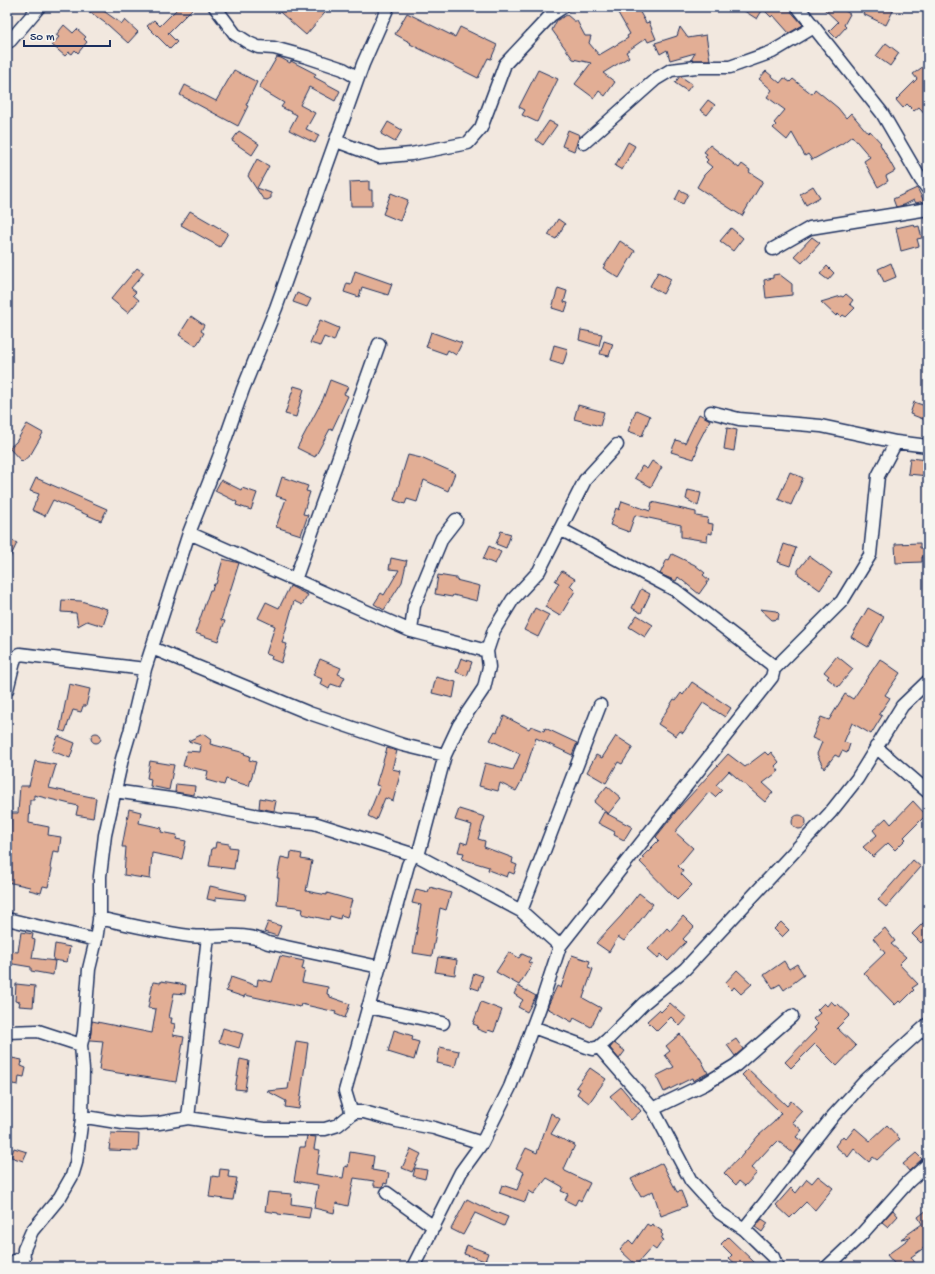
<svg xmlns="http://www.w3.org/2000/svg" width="935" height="1274" viewBox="0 0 935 1274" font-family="'Gochi Hand',sans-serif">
<rect width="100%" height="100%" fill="#f2e8df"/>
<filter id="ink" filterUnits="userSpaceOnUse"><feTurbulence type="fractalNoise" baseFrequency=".025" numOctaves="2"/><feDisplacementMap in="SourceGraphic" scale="8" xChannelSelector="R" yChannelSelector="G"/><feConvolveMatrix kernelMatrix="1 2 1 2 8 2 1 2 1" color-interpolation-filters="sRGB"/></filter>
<g filter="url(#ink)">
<path fill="#e2ae95" stroke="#1b2f5e" d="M83,7H98L122,24L125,20L138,32L128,43L108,25Z
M179,7H194L168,33L177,42L170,49L147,26L154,20L160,26Z
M274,7H330L306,35Z
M621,7H637L646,23L649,22L656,39L648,42L646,38L626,52L629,57L603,73L615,82L605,96L599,91L594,98L575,84L591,63L573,59L552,30L557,20L567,15L574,21H577L585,36H591L589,43L599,55L628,38L627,36L630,34L618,13L623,10Z
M738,7H787L803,25L789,33L773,15L771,17L763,9L757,19Z
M822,7H839L850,14L844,25L846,27L836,38L829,31L838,22Z
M866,7H895L886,25L863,14Z
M407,13L455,37L460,27L497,45L491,59L488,58L478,78L410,44L411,43L395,34Z
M64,25L73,33L77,29L86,37L84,39L87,42L78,53L75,50L72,54L69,52L65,56L52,45L59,37L56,35Z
M680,27L688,38L706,35L710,60H691L695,53L670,60L667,50L660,54L655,43L677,36Z
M886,43L899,53L890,66L876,56Z
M277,57L281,58L290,63L291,61L316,74L314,77L340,91L335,101L309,87L300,105L315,113L306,129L319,135L315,143L289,130L297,115L281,107L284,103L259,88Z
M928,63V117L919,107L914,111L907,104L903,108L896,100L917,79L913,74Z
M234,70L257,82L246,105L248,106L238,126L180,95L185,85L216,101Z
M538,70L558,79L537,122L522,115L525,110L519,107Z
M766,71L780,83L784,78L790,82L793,79L812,94L815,89L838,108L846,118L851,113L868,133L870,131L881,143L880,144L895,171L886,176L888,181L878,187L864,161L870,157L852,136L843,143L812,160L808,154L805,156L792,133L787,140L773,128L776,125L774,123L785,110L767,97L772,90L759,79Z
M680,76L692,84L687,91L675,83Z
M708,100L715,105L707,115L700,110Z
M549,121L557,125L543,145L536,140Z
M388,122L402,130L395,142L381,134Z
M568,130L580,135L574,151L562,146Z
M239,131L259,144L252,155L232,141Z
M628,142L635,146L622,170L615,166Z
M710,145L739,168L742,164L750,170L749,172L763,181L742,216L697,187L704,175L712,167L706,162L708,160L705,157L707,154L704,152Z
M257,159L269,166L257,188L271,193V198L267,200L263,199L248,176Z
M369,181V190H372V206H351L350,182Z
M813,186L820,197L806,205L800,194Z
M917,188L924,201L916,203L914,200L904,205L896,207L893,199Z
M680,190L688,194L683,204L675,200Z
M391,193L408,200L400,221L383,214Z
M190,211L228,233L220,247L181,225Z
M558,219L565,224L556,239L548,235Z
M914,224L915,227L919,226L922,238L917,239L919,246L901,251L896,228Z
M731,228L743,238L733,251L720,241Z
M812,237L820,243L802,263L794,256Z
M620,241L635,251L619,278L603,268Z
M891,263L896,277L884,282L878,269Z
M827,266L834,273L828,280L820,274Z
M137,268L144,273L131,288L136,292L133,295L139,300L128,313L111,299Z
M355,271L392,284L388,295L362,287L359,297L344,292L347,283L351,284Z
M658,272L671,279L663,294L650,286Z
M779,274L792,284V295L766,298L764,280L773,278V275Z
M558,288L567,291L564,302L568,303L565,312L552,308Z
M297,293L311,299L307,307L293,302Z
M846,294L853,300L850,304L855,308L846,317L843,315L841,317L838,314L836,316L821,302L841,296L843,297Z
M191,316L204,325L201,331L204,333L196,346L179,335Z
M320,320L339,328L334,341L324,337L320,346L310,343Z
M581,330L602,334L599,346L579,340Z
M431,332L462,343L456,355L448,350L446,354L426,347Z
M604,341L613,344L609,356L600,354Z
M554,345L568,349L563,365L550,361Z
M330,380L348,387L344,394L348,396L332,430L330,429L315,457L297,448L323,399Z
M294,386L304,389L296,417L285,414Z
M914,402L928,407V421L910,414Z
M578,405L604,412L600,426L574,419Z
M636,410L650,416L642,436L628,431Z
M699,414L710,420L696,447H698L694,459L671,452L676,440L685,443Z
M27,424L43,433L31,454L22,462L9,448L16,442Z
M727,428L737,430L734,451L724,449Z
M408,455L421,458L455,473L448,491L424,480L417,502L407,499L405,504L394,500Z
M910,458L928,460V476L908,474Z
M652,461L662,467L651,487L635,478L642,466L647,469Z
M790,472L803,478L791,505L778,499Z
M282,477L308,486L306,491L310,492L303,514L308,515L301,535L276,527L286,499L276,496Z
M36,478L107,509L101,521L53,500L45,516L32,510L39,494L30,491Z
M221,480L241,490L242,488L257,493L251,510L236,505L237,502L215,491Z
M688,490L701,493L698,506L686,499Z
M622,501L650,511L652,502L696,512V516L708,518L707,523L713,524L712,534L708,533L707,541L681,537V525L635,515L629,532L610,525L616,508L619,510Z
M501,531L511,534L506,548L496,544Z
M7,538L17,543L7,564Z
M920,543V548H924L925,557H922V562L896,563L895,544Z
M784,544L796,548L790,566L778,562Z
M489,546L501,552L495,564L483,559Z
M672,554L695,565L705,573L703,575L709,580L699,594L678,577L676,581L660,574L667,559L669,560Z
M809,556L832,573L820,590L798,574V570Z
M391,558L405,561L407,560L402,582L384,610L374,604L381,593L384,595L399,570L389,569Z
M223,559L239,563L221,620L225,621L218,641L195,633L210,590H212L214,584H216Z
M562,571L575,579L570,586L575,591L560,616L545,607L559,583L555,581Z
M438,575L456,578V580L480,586L477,601L453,595L452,597L435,594Z
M290,586L308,595L302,605L294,601L282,643L287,644L281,663L271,659L272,656L266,654L275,626L258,618L266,602L279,608Z
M641,589L650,594L641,613L632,608Z
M62,600L81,601L107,609L106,611H108L103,626L87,621L78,626L76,613L61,612Z
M535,608L549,615L538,637L524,630Z
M868,608L884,617L868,647L851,637Z
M760,609L776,611L779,614L778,619L772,620Z
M637,615L653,625L645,637L629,627Z
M837,656L853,669L838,687L827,678L829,676L824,672Z
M461,658L472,662L467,676L456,672Z
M320,659L341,668L338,674L345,677L340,687L331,684L329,689L320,684L322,679L313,675Z
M880,659L900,673L885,695L890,698L879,714L882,716L871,734L852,723L844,742L850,744L847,753L842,751L839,757L835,755L824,769L817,754L822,742L812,738L821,717L829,720L845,694L853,699Z
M436,677L456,682L453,698L432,693Z
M692,682L731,708L725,717L703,703L683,733L680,731L676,736L658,724L674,699L676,700L681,693L683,695Z
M69,684L90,689L86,706H83L81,712L73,710L65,732L60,730Z
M504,716L529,729L531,726L544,731L545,728L577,743L572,755L536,738L522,780L516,791L500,783L498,791L479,786L485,763L513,770L520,754L490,740L495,731L497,732Z
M91 738a5 5 0 1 1 10 0a5 5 0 1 1-10 0Z
M203,734L211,740L210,744L245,753L244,754L250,756L249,760L256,762L249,786L226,779L224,785L206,780L208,771L183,766L187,751L200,752L201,745L188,741Z
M58,736L75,743L70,758L52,751Z
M616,736L633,747L622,764L618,762L606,783L587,772L596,755L602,758Z
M387,748L397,751L392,769L401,771L393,801L385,798L376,820L368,816L380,786L376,785Z
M765,752L768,755L771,752L779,762L775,766L779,771L763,783L773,792L765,802L729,771L716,785L722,790L715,797L709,792L675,832L693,848L678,866L683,871L681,874L692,885L677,900L640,862L644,858L642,857L659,840L656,837L678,809L728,754L745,767Z
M35,761L56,765L49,788L96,798L93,818L76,815L78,806L34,795V800H30L29,823L49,827L48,835L61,837L59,852L53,851L50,868L52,869L48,887L43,886L41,893L29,890L30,887L7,882V838H10L11,813H18L20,786H29Z
M150,761L174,765L169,790L150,786L151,779L147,778Z
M176,784L195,786L194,795L175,792Z
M607,786L621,798L608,814L594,802Z
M260,798L276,801L274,811L259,808Z
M913,801L926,815L904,837L906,839L895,850L888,843L873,857L863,847L877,835L873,830L886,818L891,824Z
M129,809L141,812L139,823L162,828L161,832L177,835L176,839L186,841L182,859L152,853L150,879L124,875L126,847H122Z
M459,809L485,817L478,839L485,841L484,847L513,858L512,863L517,865L514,874L509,872L507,877L488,870L489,867L462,859L464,853L458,852L461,842L467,844L472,825L455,820Z
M604,812L632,827L624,840L614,835L615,832L598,823Z
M792 822a7 7 0 1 1 14 0a7 7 0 1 1-14 0Z
M216,842L229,844V847L237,848L234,869L209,866L212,848H215Z
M291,852L302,854L301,859L312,861L306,891L327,895V893L352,900L347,917L341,915L340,919L330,916L329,920L302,914L303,909L297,908V907L277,905L279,878H277L281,857L290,859Z
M913,860L921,867L886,907L878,900Z
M210,886L246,894L245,900L216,897V901L207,899Z
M430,887L451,893L446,910L440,908L432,956L413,953L421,905L412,903L416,889L428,892Z
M639,893L653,904L624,941L618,937L609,952L596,943L622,915Z
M683,916L694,927L683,939L686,942L668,961L661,954L658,958L648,949L667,928L670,931Z
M928,918V936L921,943L912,934Z
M268,922L281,926L277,936L264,932Z
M781,922L789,930L782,937L774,929Z
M885,928L895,941L891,944L906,957L899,964L918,984L912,988L914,990L901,1003L899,1001L895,1005L864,973L885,953L873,938Z
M21,932L33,934L32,939L35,940L32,958L55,961L53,975L31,971V967L7,963V951L18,952Z
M55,944L70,947L67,962L53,960Z
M509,952L519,958L522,954L531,958L528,962L532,964L519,985L496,972Z
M572,955L590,961L588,967L593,969L583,998L601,1008L591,1027L574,1018L572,1022L547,1008L557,986L561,988Z
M280,956L304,961L302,969L305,970L302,982L328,987L327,994L330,995V997L350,1004L345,1018L335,1014L336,1012L301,1004L300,1007L245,995L244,997L226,991L231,977L257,986L258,979L272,982Z
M438,957L457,960L455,975L435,972Z
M784,961L789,969L797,964L804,975L784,990L780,984L773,988L764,975Z
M737,970L752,984L741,994L734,987L732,990L725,983Z
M474,973L483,976L479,990L470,987Z
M161,981L186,985L185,994L174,993L169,1018H172L171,1023L175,1024L173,1035L184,1037L176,1082L99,1070L103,1041L90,1040L92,1021L152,1033L156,1009L148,1008L153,982L161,983Z
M16,984L35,986L33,1007L19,1006L20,1002L15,1001Z
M518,986L536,996L527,1012L518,1007L523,1000L514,994Z
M831,1001L836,1006L838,1004L850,1015L837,1028L856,1046L837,1066L815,1044L791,1068L785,1062L816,1030L814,1028L818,1024L813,1019L820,1013L817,1010L824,1003L827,1006Z
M481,1002L502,1010L494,1032L488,1030L487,1033L477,1029L478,1026L473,1024Z
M670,1003L687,1018L680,1026L671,1017L657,1031L647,1021L659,1010L661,1012Z
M223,1028L243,1034L239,1048L219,1042Z
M394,1030L413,1036L412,1040L419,1042L414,1060L388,1052Z
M680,1034L698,1056H699L708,1073L693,1081L692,1078L664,1092L656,1076L674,1067L665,1055L670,1051L666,1046Z
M736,1039L743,1049L735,1056L727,1045Z
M296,1041L308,1043L299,1109L285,1107L286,1101L267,1091L288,1089Z
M614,1043L625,1051L619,1059L610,1048Z
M440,1047L459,1051L455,1067L437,1063Z
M7,1057L22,1060L21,1066L26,1068L24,1077L19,1076L18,1085L7,1083Z
M240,1059L249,1061L245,1090L235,1089Z
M590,1068L606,1079L589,1103L577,1094L580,1089L576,1087Z
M748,1069L787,1106L791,1101L802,1111L792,1122L802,1130L796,1137L803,1142L794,1154L778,1141L773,1146L772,1145L751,1168L757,1173L745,1186L739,1181L736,1185L724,1173L738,1158L739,1159L758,1136L774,1122L781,1113L742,1075Z
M621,1087L641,1111L631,1120L610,1096Z
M551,1113L560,1119L551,1134L575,1145L564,1169L565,1171L590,1183L581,1201L578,1199L575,1205L565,1200L568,1194L561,1191L563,1187L547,1178L534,1194L529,1191L525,1202L499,1193L502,1185L517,1190L524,1172L516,1168L526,1148L537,1153Z
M887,1125L900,1139L877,1160L873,1157L869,1162L854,1149L848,1157L835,1146L843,1136L846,1139L855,1128L870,1141Z
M111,1133L139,1134L138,1151L109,1150Z
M307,1136L316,1137L314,1149L320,1150L316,1174L343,1178L345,1166L348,1167L350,1152L374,1156L372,1170L389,1173L387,1184L384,1183L383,1187L374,1186V1181L354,1178L348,1206L336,1203L334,1213L314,1208L318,1185L294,1181L300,1147H305Z
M14,1148L27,1152L23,1161L11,1157Z
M411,1149L421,1154L412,1172L402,1168Z
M916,1153L922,1159L909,1171L903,1164Z
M662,1163L677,1192L681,1191L687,1206L661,1216L653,1191L641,1197L631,1179Z
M415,1168L427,1170L425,1179L413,1176Z
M220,1169L229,1170L228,1177L237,1178L233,1200L209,1197L212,1176L219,1177Z
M818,1176L833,1188L815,1210L806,1202L790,1218L776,1205L791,1188L796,1193L807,1179L812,1183Z
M268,1192L292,1194L291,1204L311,1207L309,1218L278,1214V1213L265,1211Z
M467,1199L481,1206L508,1217L504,1226L475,1213L463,1235L451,1229Z
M928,1209V1245L911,1257L918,1267H897L887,1255L911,1237L901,1239L922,1224L918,1217Z
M893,1210L898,1216L888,1227L882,1222Z
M762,1219L768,1223L762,1232L755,1227Z
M647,1224L650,1226L652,1224L662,1231L661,1233L663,1235L661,1239L663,1240L656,1250L652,1247L636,1265L620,1250L629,1240L633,1244Z
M728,1237L754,1262L759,1267H739L729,1258L732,1255L721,1244Z
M467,1245L488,1253L485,1261L464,1254Z"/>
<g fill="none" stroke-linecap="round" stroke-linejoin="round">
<defs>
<path id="street" d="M215,7L235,34L249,43L258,47L274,48L307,57L343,69L358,78
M798,7L882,113L921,180L928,189
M10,41L39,7
M336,141L379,157L411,154L468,143L481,128L505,64L551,15L563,7
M584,143L656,79L671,70L696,67H730L772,52L814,27
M773,249L810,228L928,209
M711,412L739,419L821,426L896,442L928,446
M560,529L675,590L771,664L774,669L772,677L560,946
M189,533L411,631L487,651
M295,580L379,344
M411,631L414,606L442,538L456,520
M152,648L309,713L403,745L445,755
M774,669L842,601L870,555L878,476L896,442
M7,690L15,658L20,654L145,669
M876,747L928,792
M114,791L178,800L280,820L314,823L418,856L521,911L560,946L540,1007L510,1087L482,1143L461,1172L413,1267
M418,856L445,755L459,725L484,688L489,667L487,651L494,630L513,599L539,571L585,480L617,445
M521,911L600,705
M99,918C129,925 159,932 190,936C216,939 244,930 268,943L379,967
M7,919L96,940
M368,1007L443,1023
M533,1027L592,1049L599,1047L607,1040L644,1003L685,969L830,813L857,779L902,706L928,681
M7,1032L38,1031L81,1045
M599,1047L653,1109L691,1181L720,1213L744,1229L773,1257L777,1267
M653,1109L705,1084L736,1065L792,1016
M352,1114L345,1091L408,865L413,854
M82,1118H92L123,1123L139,1124L159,1123L188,1118L264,1129H325L338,1125L354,1112H364L397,1121L434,1128L482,1143
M188,1118L208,936
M387,1193L434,1227
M744,1229L834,1115L866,1080L928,1024
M7,1264L24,1257
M23,1267L24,1249L32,1231L60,1197L72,1176L76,1163L82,1118L83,1070L81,1045L84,1032L89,969L96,940L100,913V876L105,835L122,759L130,732L145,669L189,533L219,457L243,389L276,308L363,64L388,7
M827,1267L860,1236L908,1182L928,1164"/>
</defs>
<use href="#street" stroke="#1b2f5e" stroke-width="15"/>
<use href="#street" stroke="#f6f6f2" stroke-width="12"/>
</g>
</g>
<rect width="935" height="1274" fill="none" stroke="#f6f6f2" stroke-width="24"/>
<rect x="12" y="12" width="911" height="1250" fill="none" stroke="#1b2f5e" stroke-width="1.5" filter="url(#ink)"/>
<path d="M24 40v6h86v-6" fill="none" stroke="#1b2f5e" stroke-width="2"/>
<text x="30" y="40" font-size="12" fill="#1b2f5e" stroke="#f6f6f2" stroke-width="3" paint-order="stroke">50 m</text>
</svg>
